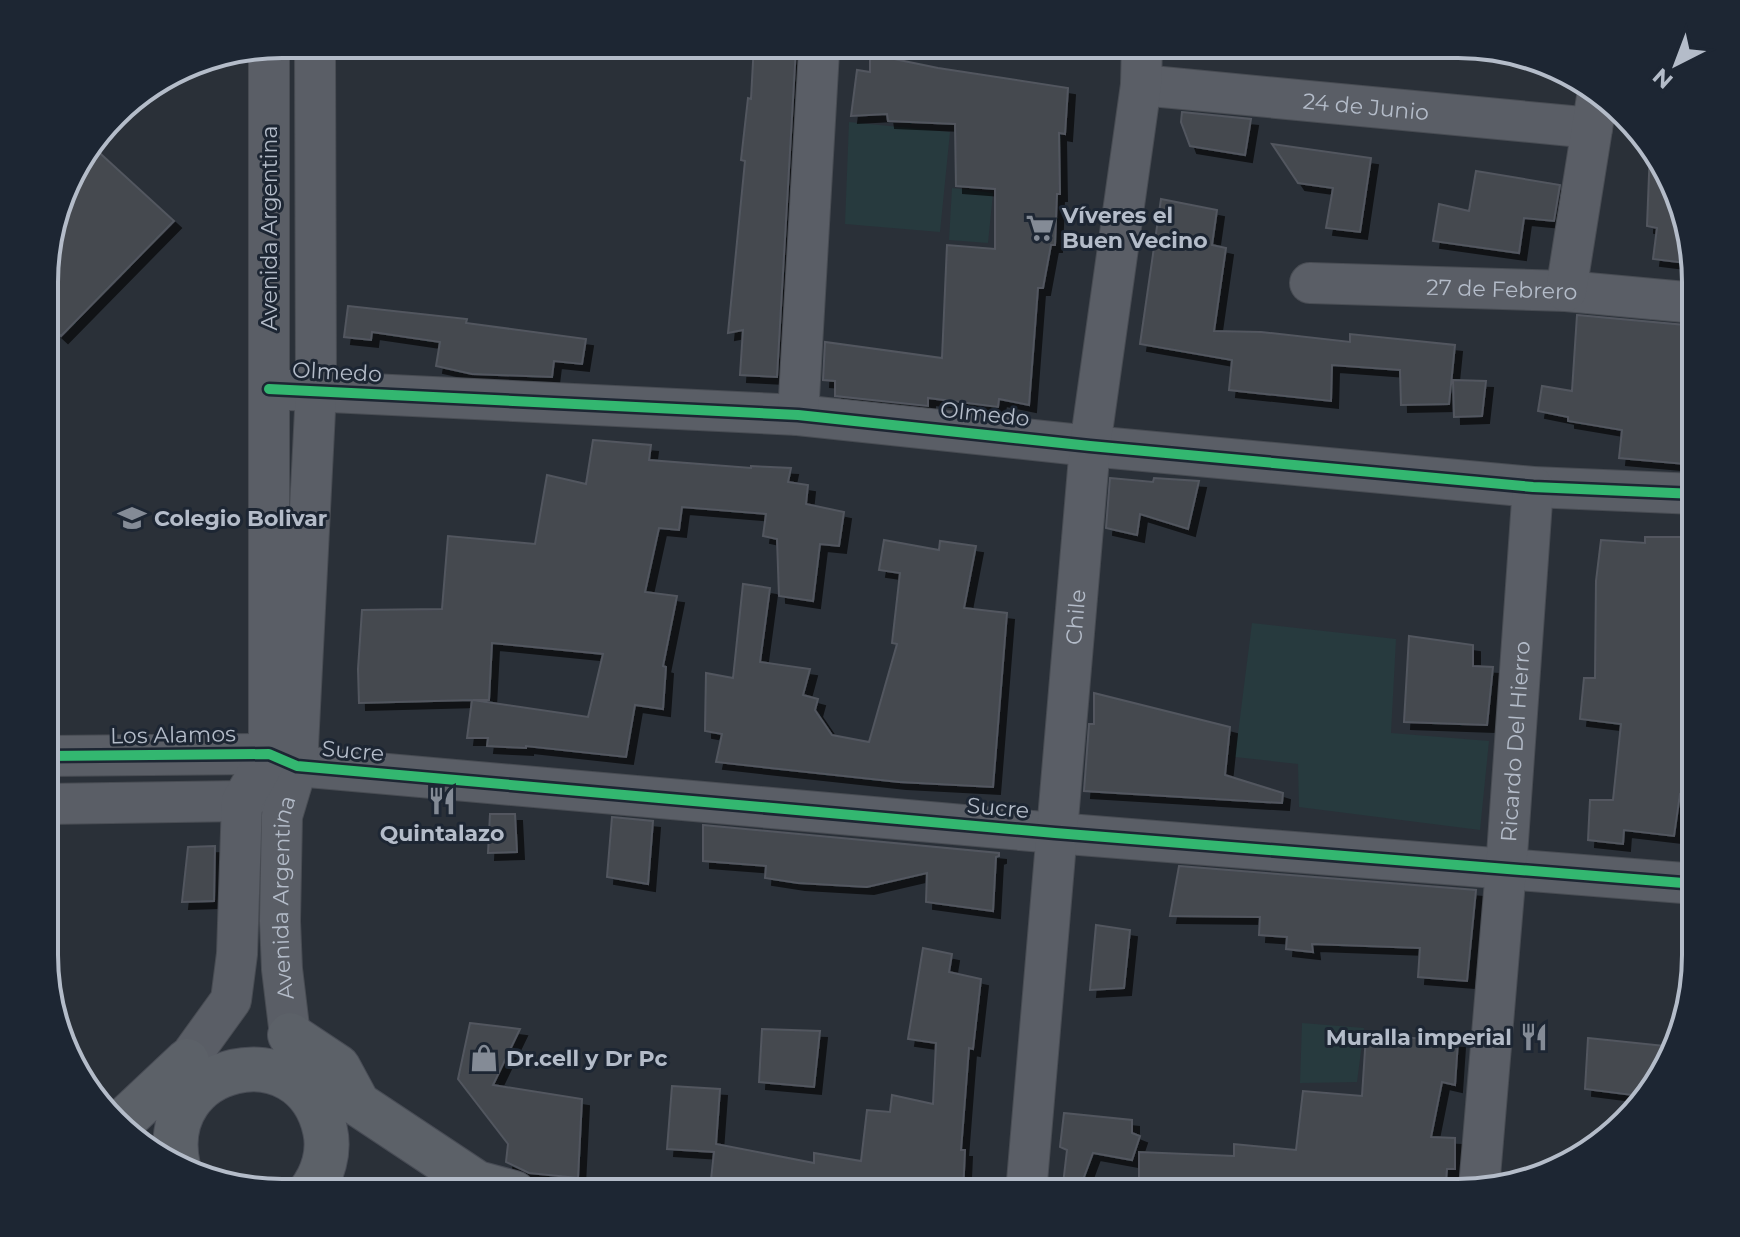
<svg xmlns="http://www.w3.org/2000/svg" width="1740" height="1237" viewBox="0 0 1740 1237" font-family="Montserrat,sans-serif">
<defs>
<filter id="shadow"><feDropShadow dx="7" dy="7" stdDeviation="0" flood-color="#0009"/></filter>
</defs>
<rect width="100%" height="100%" fill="#2a3038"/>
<path fill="#273a3e" d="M849,122L950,132L940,232L845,224Z
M952,188L993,193L988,243L949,240Z
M1252,623L1396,639L1391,733L1489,741L1480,830L1299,807L1298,764L1235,757Z
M1302,1023L1364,1028L1357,1082L1300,1083Z"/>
<path fill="#444950" stroke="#52575f" stroke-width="2" fill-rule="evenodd" filter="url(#shadow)" d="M754,44L796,48L777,377L740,375L743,330L728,333L745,161L741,160L748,98L751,99Z
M870,54L938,68L1068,88L1065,134L1059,133L1060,194H1057L1055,245H1051L1043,288H1038L1029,405L999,399L998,407L928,398V406L835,396V381L823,380L825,342L942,358L947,245L995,249V189L956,186L955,124L888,121L887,114L851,116L857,70L870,72Z
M1182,112L1251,119L1245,155L1190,146L1181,122Z
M1272,144L1371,158L1360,232L1326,228L1333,188L1298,183Z
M91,145L174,221L61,336L46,322V251L76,164Z
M1650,150L1671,176L1695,264L1653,259L1657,228L1647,226Z
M1476,171L1560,185L1554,221L1524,218L1519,253L1433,241L1439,204L1469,211Z
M1161,199L1217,210L1212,245L1226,248L1214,331L1261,332L1350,342V334L1455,345L1449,404L1401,405L1400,370L1332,365L1331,401L1229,390L1232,360L1140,344Z
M348,306L467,319L466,323L586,339L582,364L554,361L552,377L472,374L436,366L440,342L372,332L371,340L344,337Z
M1577,315L1696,326V465L1619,458L1622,430L1568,421V417L1538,411L1542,386L1572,391Z
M1453,380L1486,381L1482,416L1454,417Z
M593,440L651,445L649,460L751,468V466L791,468L788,482L808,485L806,504L844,512L839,546L820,544L813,601L779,596L777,539L763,536L766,514L682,507L679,530L659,528L645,592L677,596L663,666L666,667L663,709L635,705L626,757L526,746V748L487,746L488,738H467L472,700L359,703L358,669L362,610L442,609L448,536L535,544L547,475L586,484ZM492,643L603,654L588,717L473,700H489Z
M1110,478L1153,482L1154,478L1199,481L1188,529L1140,514L1137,535L1106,528Z
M1645,537H1696V795L1680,794L1674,836L1624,830L1623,844L1588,840L1590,800H1613L1621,724L1580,719L1584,678H1595L1596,581L1601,540L1645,543Z
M884,540L939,550L940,541L976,546L964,608L1007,613L993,787L899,782L716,762L722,734L705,731L706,673L733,678L743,584L770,588L760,662L810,669L803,695L818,699L815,710L832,735L869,742L897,644L892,643L900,573L879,570Z
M1409,636L1473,645V666L1493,667L1487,725L1404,722Z
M1094,693L1230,727L1225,775L1283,793L1282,803L1084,791L1089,724H1094Z
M490,814H515L517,852L488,853Z
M612,817L653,821L648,884L607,877Z
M703,825L999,853V856L996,857L993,911L926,902L927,873L867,887L798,883L765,878L766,866L703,861Z
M215,846L214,901L182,902L188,847Z
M1179,866L1476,890L1467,981L1418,977L1420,948L1312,944L1313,952L1286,949L1287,937L1259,935L1260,917L1170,916Z
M1096,925L1130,930L1124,988L1090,990Z
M923,948L952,954L949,972L981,979L973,1049L969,1048L961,1150H965L963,1193H756V1188L710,1189L714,1152L667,1149L672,1086L720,1089L716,1144L814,1163V1153L861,1161L867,1110L890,1112L892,1095L933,1104L936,1043L908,1039Z
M470,1023L520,1029L493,1085L582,1099L578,1178L529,1173L506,1162L508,1144L458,1079Z
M762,1029L820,1031L814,1087L759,1082Z
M1366,1035L1458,1041L1455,1085L1442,1082L1431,1137L1455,1138V1169H1447L1445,1193H1139V1152L1234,1156V1144L1296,1150L1303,1091L1362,1096Z
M1588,1038L1675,1047L1648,1097L1585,1089Z
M1064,1113L1132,1120V1133L1140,1136L1132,1160L1093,1153L1078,1193H1062L1067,1150L1060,1147Z"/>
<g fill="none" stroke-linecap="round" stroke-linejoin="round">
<defs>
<g id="minor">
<path id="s1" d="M1141,85L1592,128"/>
<path id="s2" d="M1310,283L1566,291L1696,303"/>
<path d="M1566,291L1598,91"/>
<path d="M269,389L798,415L1090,446L1533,487L1696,494"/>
<path d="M798,415L819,51"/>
<path d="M46,756L269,754L297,766L1055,833L1696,884"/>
<path d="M46,804L242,801L264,787"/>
<path id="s3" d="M290,1035L282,969L280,921L282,816L297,766L316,391L315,44"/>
<path d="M187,1061L231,1000L237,954L242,801L269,754V46"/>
<path id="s4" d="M1479,1188L1506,869L1533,487"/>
<path id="s5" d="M1026,1193L1090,446L1141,85L1142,44"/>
</g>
<path id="major" d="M290,1035L338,1067L358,1104L477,1183L514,1193
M120,1124L187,1061
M178,1166C155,1062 303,1030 325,1130C330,1152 323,1175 309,1193"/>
</defs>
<use href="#minor" stroke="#484c53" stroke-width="42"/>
<use href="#major" stroke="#484c55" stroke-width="46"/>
<use href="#minor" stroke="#5a5e66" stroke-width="40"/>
<use href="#major" stroke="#5c6168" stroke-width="44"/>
<defs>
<path id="cycleway" d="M269,389L798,415L1090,446L1533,487L1696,494
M46,756L269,754L297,766L1055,833L1696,884"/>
</defs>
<use href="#cycleway" stroke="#1d2633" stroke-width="15"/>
<use href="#cycleway" stroke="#33b770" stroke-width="10"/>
</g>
<defs>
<symbol id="supermarket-bare" viewBox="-9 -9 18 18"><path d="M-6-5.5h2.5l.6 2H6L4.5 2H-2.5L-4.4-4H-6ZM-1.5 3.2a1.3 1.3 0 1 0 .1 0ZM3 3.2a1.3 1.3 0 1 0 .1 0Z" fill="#848b96" stroke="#1d2633" stroke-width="2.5" paint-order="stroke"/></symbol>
<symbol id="school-bare" viewBox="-9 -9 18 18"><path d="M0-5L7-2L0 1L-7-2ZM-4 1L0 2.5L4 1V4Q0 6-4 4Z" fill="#848b96" stroke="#1d2633" stroke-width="2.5" paint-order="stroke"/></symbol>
<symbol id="restaurant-bare" viewBox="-9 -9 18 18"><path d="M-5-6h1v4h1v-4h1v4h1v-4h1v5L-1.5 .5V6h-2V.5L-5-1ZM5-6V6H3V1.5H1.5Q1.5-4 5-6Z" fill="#848b96" stroke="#1d2633" stroke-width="2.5" paint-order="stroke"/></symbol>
<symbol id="shop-bare" viewBox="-9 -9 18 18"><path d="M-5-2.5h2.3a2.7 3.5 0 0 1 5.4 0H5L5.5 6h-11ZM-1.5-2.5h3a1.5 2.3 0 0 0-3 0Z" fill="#848b96" stroke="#1d2633" stroke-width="2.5" paint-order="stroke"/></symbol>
</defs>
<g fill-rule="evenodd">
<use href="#supermarket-bare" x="1020" y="208" width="40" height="40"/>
<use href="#school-bare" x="112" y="498" width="40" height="40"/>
<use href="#restaurant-bare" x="422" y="781" width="40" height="40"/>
<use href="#restaurant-bare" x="1514" y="1017" width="40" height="40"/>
<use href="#shop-bare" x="464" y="1038" width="40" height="40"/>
</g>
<g text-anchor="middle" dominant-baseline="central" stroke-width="6" stroke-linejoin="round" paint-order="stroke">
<g font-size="22" fill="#b4bcc9" stroke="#1d2633">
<text stroke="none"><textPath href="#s1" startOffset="226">24 de Junio</textPath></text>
<text transform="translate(269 228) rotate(-90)">Avenida Argentina</text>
<text stroke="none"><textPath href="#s2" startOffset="192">27 de Febrero</textPath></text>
<text transform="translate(337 372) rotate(3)">Olmedo</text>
<text transform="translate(985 414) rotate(6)">Olmedo</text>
<text stroke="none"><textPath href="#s5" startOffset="578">Chile</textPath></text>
<text transform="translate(173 735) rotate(-1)">Los Alamos</text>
<text stroke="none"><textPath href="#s4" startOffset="448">Ricardo Del Hierro</textPath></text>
<text transform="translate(353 751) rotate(5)">Sucre</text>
<text transform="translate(998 808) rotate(5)">Sucre</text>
<text stroke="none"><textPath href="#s3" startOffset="138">Avenida Argentina</textPath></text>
</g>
<g font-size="22" font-weight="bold" fill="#b4bcc9" stroke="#1d2633" text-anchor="start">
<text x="1062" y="215">Víveres el<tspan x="1062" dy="25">Buen Vecino</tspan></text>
<text x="154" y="518">Colegio Bolivar</text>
<text x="442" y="833" text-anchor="middle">Quintalazo</text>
<text x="1512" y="1037" text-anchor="end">Muralla imperial</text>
<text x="506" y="1058">Dr.cell y Dr Pc</text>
</g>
</g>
<path d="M0 0H1740V1237H0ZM282 58H1458A224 224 0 0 1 1682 282V955A224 224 0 0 1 1458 1179H282A224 224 0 0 1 58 955V282A224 224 0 0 1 282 58Z" fill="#1d2633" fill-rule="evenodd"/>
<path fill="none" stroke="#b4bcc9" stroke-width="4" d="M282 58H1458A224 224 0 0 1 1682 282V955A224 224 0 0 1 1458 1179H282A224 224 0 0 1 58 955V282A224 224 0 0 1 282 58Z"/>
<g transform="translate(1676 64) rotate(222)" stroke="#1d2633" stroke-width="6" paint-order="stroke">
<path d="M0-6L14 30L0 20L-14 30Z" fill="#b4bcc9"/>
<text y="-12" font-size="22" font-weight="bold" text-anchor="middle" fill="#b4bcc9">N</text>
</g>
</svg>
